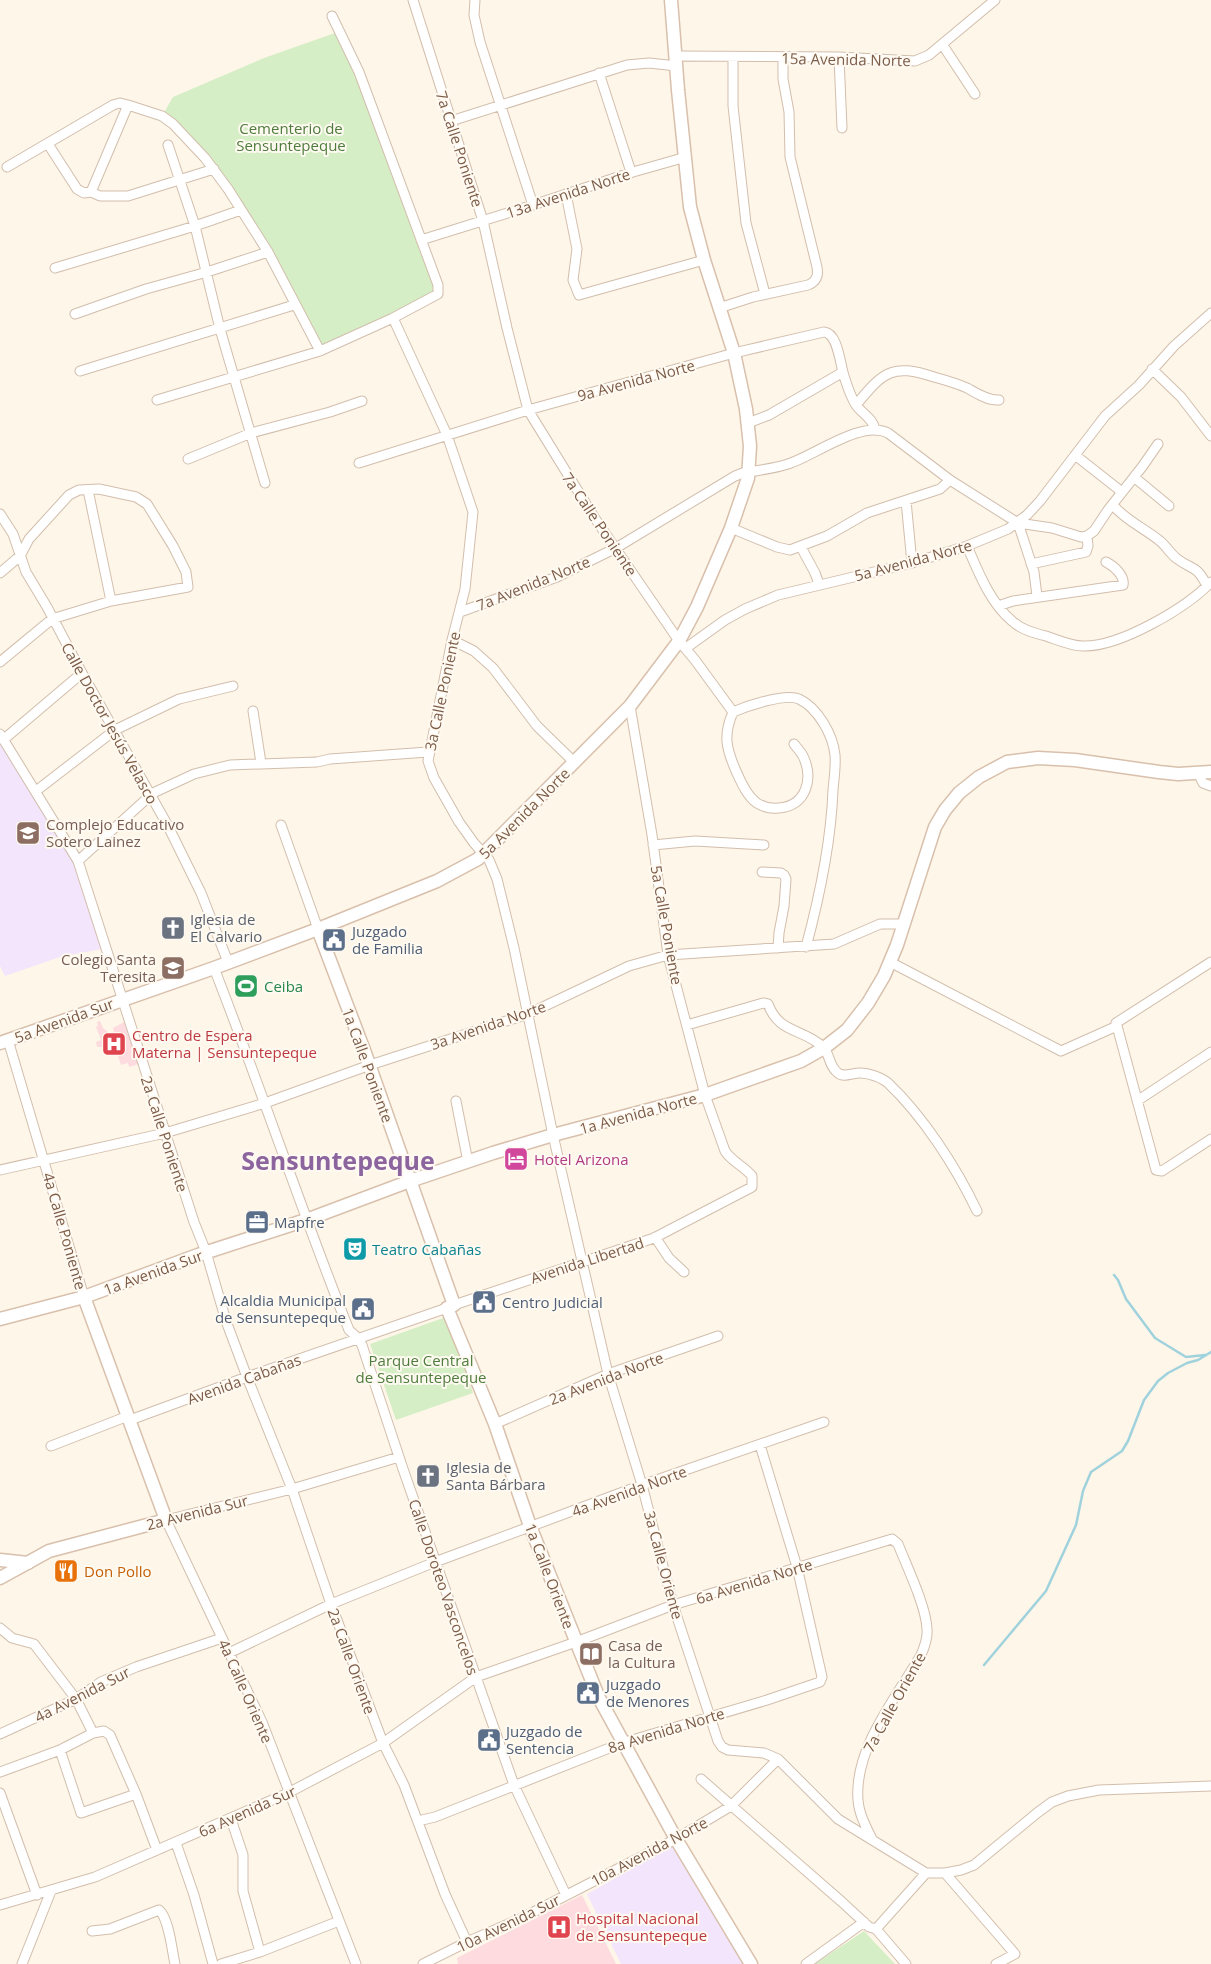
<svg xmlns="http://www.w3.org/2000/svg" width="1211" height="1964" viewBox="0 0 1211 1964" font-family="'Open Sans',sans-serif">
<rect width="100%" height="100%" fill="#fef6e9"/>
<path fill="#f3e5fb" d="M0,743L74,864L102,949L60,957L5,976L0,966Z
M674,1845L731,1944L743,1964H621L587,1894Z"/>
<path fill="#fddbde" d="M100,1021L103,1028L108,1032L111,1041V1038L113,1037L110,1033L114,1032L113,1028L124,1022L139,1064L129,1067L128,1063L121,1065L118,1056L120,1055L118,1049L108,1052L106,1047H97L96,1042L101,1040L96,1027L98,1026L97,1022Z
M582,1895L616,1964H458L457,1958Z"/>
<path fill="#d5eec5" d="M335,33L357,78L439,291L321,350L228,189L162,116L173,97L264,58Z
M446,1317L473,1393L396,1420L370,1344Z
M864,1931L895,1964H815Z"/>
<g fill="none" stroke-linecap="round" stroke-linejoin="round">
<path stroke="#a0d2dd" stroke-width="2.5" d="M1114,1275L1118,1280L1126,1299L1155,1338L1186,1357L1205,1355
M984,1665L1046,1591L1076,1525L1083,1491L1091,1472L1122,1451L1128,1441L1144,1400L1158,1381L1168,1373L1187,1363L1198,1360L1211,1352"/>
<defs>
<path id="street" d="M413,0L483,221L507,328L528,410L594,517L679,641L695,660L733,712C747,706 785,693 799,699C818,708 833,735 835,755C836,766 834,778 833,790C831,843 820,895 806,947
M475,0L474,15L480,42L533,205
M942,44L975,94
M677,56L839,57L915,61L929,55L995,0
M733,57V106L746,223L765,294
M839,57L842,128
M599,73L631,172
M451,121L627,65L649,63L677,66
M48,144L77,189L84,193L91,192L100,196H128L214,169
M168,145L195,226L220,329L265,483
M7,167L113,105L120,103L128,105
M91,192L128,105L162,116L173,124L205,158L228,189L268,252L320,351
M566,194L577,249L573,280L579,295L704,260
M421,240L533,205L633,172L686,157
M55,268L195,226L241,210
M719,308L753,297L808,285C818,281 819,273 816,263L790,157L789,112L783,79V57
M75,314L146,289L207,272L268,252
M393,318L447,435L473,512L465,589L452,640L428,761L434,778L459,822L474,843L489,860L497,879L514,948L553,1135L608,1374L642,1485L673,1605L718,1741L722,1747L728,1750L764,1753L778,1759L838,1819L926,1873H945L961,1870L974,1865L1037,1813L1052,1802L1068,1796L1099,1790L1211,1786
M1152,369L1181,397L1211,436
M80,371L294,305
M157,400L320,351L393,318L438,294V285L359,72L332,16
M856,405C883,372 892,363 934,377C945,380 956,383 967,388C976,393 988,401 999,400
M748,423L769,415L843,372
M1075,455L1122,492
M188,459L251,433L330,412L362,401
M359,463L528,410L734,353L824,332C838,333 840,364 844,376C847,385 850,396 856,405C862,414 872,417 875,429
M1134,477L1169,506
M88,490L111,601
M906,501L912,563
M1113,505C1125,520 1144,528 1160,541C1166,546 1170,553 1176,558C1193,571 1196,564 1207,586
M0,514L13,534L26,572L47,607L82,673L168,826L201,893L228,962
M1018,523L1034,572L1037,596
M731,528L777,547L790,550L827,536L867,513L940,489L950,480
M967,546C978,571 990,603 1012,621C1022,630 1034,633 1046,636C1058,640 1071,646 1083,646C1120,647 1186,608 1211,582
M801,547L815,573L819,584
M1031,564L1086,552L1088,546L1087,536
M0,573L20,556L29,539L69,495L79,490L99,489L136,497L147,504L173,546L186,572L188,587L111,601L52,619L0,662
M998,606L1013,601L1123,585C1125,576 1114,566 1106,562
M460,612L557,577L616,548L735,476L743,473C758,470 773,469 788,464C814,456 862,419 888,433L950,480L1018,523L1052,528L1081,537L1087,536L1094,531L1108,510L1142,467L1158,444
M452,640L474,651L493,668L537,726L575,763
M686,648L725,620L745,609L778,595L912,563L967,546L1008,529L1027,515L1040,501L1105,416L1139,385L1174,346L1211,313
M253,711L261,763
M733,712C723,735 726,748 736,771C741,782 747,796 757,803C763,807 771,809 779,808C806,806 814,779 803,756C801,752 797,748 794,744
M0,734L78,861L194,1222L206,1252L226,1321L247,1377L292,1489L331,1604L383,1743L404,1785L445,1894L467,1942
M3,740L82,673
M1198,773L1203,783L1211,786
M36,791L115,730L179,699L233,686
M281,825L318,929
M653,845L695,841L764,845
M78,861L153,793L194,774L230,765L317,762L330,759L428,752
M762,872L781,873L784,875L786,879L784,906L779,933L778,948
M890,962L1061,1051L1117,1026L1116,1023L1211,962
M214,968C261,1088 301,1210 349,1330L358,1338L362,1345L403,1469L514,1785L566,1895
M687,1025L763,1003L768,1004C779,1034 803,1028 823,1047C830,1054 829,1067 838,1073C844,1078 852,1073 860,1073C868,1073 881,1077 888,1083C923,1116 956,1167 977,1211
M1117,1026L1156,1170L1162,1171L1211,1139
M8,1040L84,1297
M456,1101L468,1162
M1137,1101L1211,1052
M0,1170L165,1133L265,1103L370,1065L528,1014L629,966L668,955L834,944L880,924H905
M655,1237L669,1258L684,1272
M454,1305L654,1238L752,1187V1176C744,1166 732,1162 725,1151L705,1095L668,955L652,835L630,706
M130,1420L247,1377L447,1308
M495,1424L608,1374L718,1336
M51,1446L128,1416
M0,1628L12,1638L34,1644L76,1699L93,1733L104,1731L110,1735L136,1794L157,1850
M229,1653L331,1604L435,1562L642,1485L824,1422
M0,1734L76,1699L101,1682L136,1667L222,1638
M60,1750L81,1813L136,1794
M0,1772L60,1750L93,1733
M701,1779L842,1902L869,1927L876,1929L906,1964
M0,1793L37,1895
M231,1819L243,1855V1891L260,1952
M418,1821L435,1817L622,1743L767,1700L820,1682L822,1677L797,1567L760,1445
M176,1843L194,1895L213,1964
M945,1873L1015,1954L996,1964
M0,1905L95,1877L288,1793L383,1743L476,1677L576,1642L673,1605L892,1539L898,1544C907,1567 926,1606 927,1629C928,1638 925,1646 921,1655C896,1698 854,1748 858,1800C859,1814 866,1827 872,1839
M876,1929L926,1873
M92,1931L110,1929L159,1910C169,1918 172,1951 175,1964
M22,1964L51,1891
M221,1964L260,1952L339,1921
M356,1964L262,1722L166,1520L292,1489L399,1457
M423,1964L467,1942L520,1919L676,1839L731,1806L778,1759
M806,1964L864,1922"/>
<path id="secondary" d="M318,929L365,1053L454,1305L447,1308L495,1424L530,1526L598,1696L676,1839L751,1964
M0,1043L214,968L318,929L437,881L478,859L630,706L679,641L697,607L731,528L748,478L750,446L746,409L734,353L704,260L690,207L678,90L671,0
M0,1319L84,1297L198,1255L306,1220L410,1181L493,1153L553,1135L705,1095L801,1061L824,1048L847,1030L868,1003L884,976L897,945L935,827L945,810L959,793L979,777L1007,762L1038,758L1075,760L1159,772L1178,774L1211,772
M0,1560L28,1563
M0,1578L49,1551L166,1520L84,1297"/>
</defs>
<use href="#street" stroke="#d2beac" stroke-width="11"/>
<use href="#secondary" stroke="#d8c0ac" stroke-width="15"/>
<use href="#street" stroke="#fff" stroke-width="9"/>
<use href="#secondary" stroke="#fff" stroke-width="12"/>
</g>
<defs>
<symbol id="school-square" viewBox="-11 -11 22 22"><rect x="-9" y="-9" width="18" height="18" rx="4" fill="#8d6e63" stroke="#fffaf1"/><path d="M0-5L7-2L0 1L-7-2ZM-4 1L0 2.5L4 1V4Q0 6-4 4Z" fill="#fff"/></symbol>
<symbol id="church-square" viewBox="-11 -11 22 22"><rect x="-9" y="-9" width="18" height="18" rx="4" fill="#6b7280" stroke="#fffaf1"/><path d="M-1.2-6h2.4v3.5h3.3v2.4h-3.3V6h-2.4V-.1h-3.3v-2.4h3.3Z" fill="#fff"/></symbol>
<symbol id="civic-square" viewBox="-11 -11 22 22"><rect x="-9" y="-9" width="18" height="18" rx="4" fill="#5c6f8a" stroke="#fffaf1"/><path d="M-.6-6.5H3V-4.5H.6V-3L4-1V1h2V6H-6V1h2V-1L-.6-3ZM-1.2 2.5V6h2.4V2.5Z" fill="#fff"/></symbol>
<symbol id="stadium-square" viewBox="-11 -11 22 22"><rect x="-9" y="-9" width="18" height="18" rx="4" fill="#2e9e5b" stroke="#fffaf1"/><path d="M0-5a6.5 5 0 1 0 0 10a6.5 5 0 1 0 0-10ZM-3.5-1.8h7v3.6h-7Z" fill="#fff"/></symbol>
<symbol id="hospital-square" viewBox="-11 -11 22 22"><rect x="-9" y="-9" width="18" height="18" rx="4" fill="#e0444e" stroke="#fffaf1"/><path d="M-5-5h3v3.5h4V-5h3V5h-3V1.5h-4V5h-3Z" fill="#fff"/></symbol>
<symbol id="hotel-square" viewBox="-11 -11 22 22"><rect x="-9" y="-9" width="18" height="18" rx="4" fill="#d1479c" stroke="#fffaf1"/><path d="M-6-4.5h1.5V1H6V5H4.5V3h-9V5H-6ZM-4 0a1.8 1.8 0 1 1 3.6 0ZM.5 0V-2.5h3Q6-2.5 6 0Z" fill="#fff"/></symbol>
<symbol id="office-square" viewBox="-11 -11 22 22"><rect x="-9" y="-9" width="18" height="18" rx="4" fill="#5c6f8a" stroke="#fffaf1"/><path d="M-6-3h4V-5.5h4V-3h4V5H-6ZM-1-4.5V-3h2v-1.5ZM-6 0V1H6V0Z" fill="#fff"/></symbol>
<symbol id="theatre-square" viewBox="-11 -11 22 22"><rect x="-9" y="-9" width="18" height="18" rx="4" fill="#0f9aa8" stroke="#fffaf1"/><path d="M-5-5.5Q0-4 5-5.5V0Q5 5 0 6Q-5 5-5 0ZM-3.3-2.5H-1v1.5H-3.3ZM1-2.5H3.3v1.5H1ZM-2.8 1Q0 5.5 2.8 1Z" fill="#fff"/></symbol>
<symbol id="restaurant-square" viewBox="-11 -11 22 22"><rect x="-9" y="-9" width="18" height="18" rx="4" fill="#e8710a" stroke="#fffaf1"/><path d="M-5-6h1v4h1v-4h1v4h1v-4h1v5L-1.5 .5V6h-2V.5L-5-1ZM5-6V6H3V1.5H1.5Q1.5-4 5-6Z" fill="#fff"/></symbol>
<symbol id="library-square" viewBox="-11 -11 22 22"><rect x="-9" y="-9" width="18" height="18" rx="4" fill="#8d6e63" stroke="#fffaf1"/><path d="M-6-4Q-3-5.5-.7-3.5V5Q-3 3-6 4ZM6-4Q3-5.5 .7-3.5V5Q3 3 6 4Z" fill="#fff"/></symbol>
</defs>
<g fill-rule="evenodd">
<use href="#school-square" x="14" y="819" width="28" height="28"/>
<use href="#church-square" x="159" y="914" width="28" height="28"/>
<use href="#civic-square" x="320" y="926" width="28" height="28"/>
<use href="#school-square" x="159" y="954" width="28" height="28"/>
<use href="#stadium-square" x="232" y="972" width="28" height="28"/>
<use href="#hospital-square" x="100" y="1030" width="28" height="28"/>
<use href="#hotel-square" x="502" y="1145" width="28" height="28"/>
<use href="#office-square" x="243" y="1208" width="28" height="28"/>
<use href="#theatre-square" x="341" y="1235" width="28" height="28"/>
<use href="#civic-square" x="470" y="1288" width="28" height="28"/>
<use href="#civic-square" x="349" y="1295" width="28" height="28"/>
<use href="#church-square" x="414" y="1462" width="28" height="28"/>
<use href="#restaurant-square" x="52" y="1557" width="28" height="28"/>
<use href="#library-square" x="577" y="1640" width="28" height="28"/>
<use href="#civic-square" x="574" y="1679" width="28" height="28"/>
<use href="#civic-square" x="475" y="1726" width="28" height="28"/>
<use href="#hospital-square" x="545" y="1913" width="28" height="28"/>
</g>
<g text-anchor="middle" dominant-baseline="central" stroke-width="4" stroke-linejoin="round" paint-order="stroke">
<g font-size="15" fill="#7c5c49" stroke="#fffaf1">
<text transform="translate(846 59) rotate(1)">15a Avenida Norte</text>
<text transform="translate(460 149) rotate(72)">7a Calle Poniente</text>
<text transform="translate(568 193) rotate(-18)">13a Avenida Norte</text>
<text transform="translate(636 380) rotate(-15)">9a Avenida Norte</text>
<text transform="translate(600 524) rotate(56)">7a Calle Poniente</text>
<text transform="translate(913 560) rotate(-15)">5a Avenida Norte</text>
<text transform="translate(533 583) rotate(-22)">7a Avenida Norte</text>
<text transform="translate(442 691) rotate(-78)">3a Calle Poniente</text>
<text transform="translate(110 723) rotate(61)">Calle Doctor Jesús Velasco</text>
<text transform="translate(524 813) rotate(-45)">5a Avenida Norte</text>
<text transform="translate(667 925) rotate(80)">5a Calle Poniente</text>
<text transform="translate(64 1020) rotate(-20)">5a Avenida Sur</text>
<text transform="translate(488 1025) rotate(-19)">3a Avenida Norte</text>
<text transform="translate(368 1065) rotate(70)">1a Calle Poniente</text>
<text transform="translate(638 1113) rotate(-15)">1a Avenida Norte</text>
<text transform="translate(165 1134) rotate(72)">2a Calle Poniente</text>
<text transform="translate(65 1231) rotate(74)">4a Calle Poniente</text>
<text transform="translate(587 1260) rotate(-18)">Avenida Libertad</text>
<text transform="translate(153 1272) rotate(-20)">1a Avenida Sur</text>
<text transform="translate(606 1378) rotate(-21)">2a Avenida Norte</text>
<text transform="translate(244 1379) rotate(-20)">Avenida Cabañas</text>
<text transform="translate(629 1491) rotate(-20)">4a Avenida Norte</text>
<text transform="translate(197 1512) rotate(-14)">2a Avenida Sur</text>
<text transform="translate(664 1565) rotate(75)">3a Calle Oriente</text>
<text transform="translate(550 1576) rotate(69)">1a Calle Oriente</text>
<text transform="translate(754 1581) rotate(-17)">6a Avenida Norte</text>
<text transform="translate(444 1587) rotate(71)">Calle Doroteo Vasconcelos</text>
<text transform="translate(352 1661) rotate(70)">2a Calle Oriente</text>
<text transform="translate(246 1691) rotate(66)">4a Calle Oriente</text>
<text transform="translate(82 1694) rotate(-27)">4a Avenida Sur</text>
<text transform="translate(894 1702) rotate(-61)">7a Calle Oriente</text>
<text transform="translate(666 1730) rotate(-17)">8a Avenida Norte</text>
<text transform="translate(247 1811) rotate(-24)">6a Avenida Sur</text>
<text transform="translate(649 1851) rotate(-28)">10a Avenida Norte</text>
<text transform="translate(508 1923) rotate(-26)">10a Avenida Sur</text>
</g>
<g font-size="15" fill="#4e7c3d" stroke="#fffaf1">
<text x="291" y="128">Cementerio de<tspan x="291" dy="17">Sensuntepeque</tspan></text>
<text x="421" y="1360">Parque Central<tspan x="421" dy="17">de Sensuntepeque</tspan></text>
</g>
<g font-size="15" fill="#785e54" stroke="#fffaf1" text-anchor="start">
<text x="46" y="824">Complejo Educativo<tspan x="46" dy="17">Sotero Lainez</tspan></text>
<text x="156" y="959" text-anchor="end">Colegio Santa<tspan x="156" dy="17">Teresita</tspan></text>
<text x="608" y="1645">Casa de<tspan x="608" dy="17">la Cultura</tspan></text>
</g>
<g font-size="15" fill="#5b616d" stroke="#fffaf1" text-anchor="start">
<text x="190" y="919">Iglesia de<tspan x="190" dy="17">El Calvario</tspan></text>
<text x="446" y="1467">Iglesia de<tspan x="446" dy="17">Santa Bárbara</tspan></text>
</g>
<g font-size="15" fill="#4e5e75" stroke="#fffaf1" text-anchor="start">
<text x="352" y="931">Juzgado<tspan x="352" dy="17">de Familia</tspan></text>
<text x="274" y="1222">Mapfre</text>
<text x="346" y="1300" text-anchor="end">Alcaldia Municipal<tspan x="346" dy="17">de Sensuntepeque</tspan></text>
<text x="502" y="1302">Centro Judicial</text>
<text x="606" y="1684">Juzgado<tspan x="606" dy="17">de Menores</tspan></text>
<text x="506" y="1731">Juzgado de<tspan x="506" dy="17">Sentencia</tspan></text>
</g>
<g font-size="15" fill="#27864d" stroke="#fffaf1" text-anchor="start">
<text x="264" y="986">Ceiba</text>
</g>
<g font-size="15" fill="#be3a42" stroke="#fffaf1" text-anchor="start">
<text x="132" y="1035">Centro de Espera<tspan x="132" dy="17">Materna | Sensuntepeque</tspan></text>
<text x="576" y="1918">Hospital Nacional<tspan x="576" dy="17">de Sensuntepeque</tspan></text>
</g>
<g font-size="15" fill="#b23c85" stroke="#fffaf1" text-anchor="start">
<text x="534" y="1159">Hotel Arizona</text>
</g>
<g font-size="15" fill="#0d838f" stroke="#fffaf1" text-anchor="start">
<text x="372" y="1249">Teatro Cabañas</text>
</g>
<g font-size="15" fill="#c56008" stroke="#fffaf1" text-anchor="start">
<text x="84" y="1571">Don Pollo</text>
</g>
<g font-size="25" font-weight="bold" fill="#8c659f" stroke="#fffaf1">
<text x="338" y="1160">Sensuntepeque</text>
</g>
</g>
</svg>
